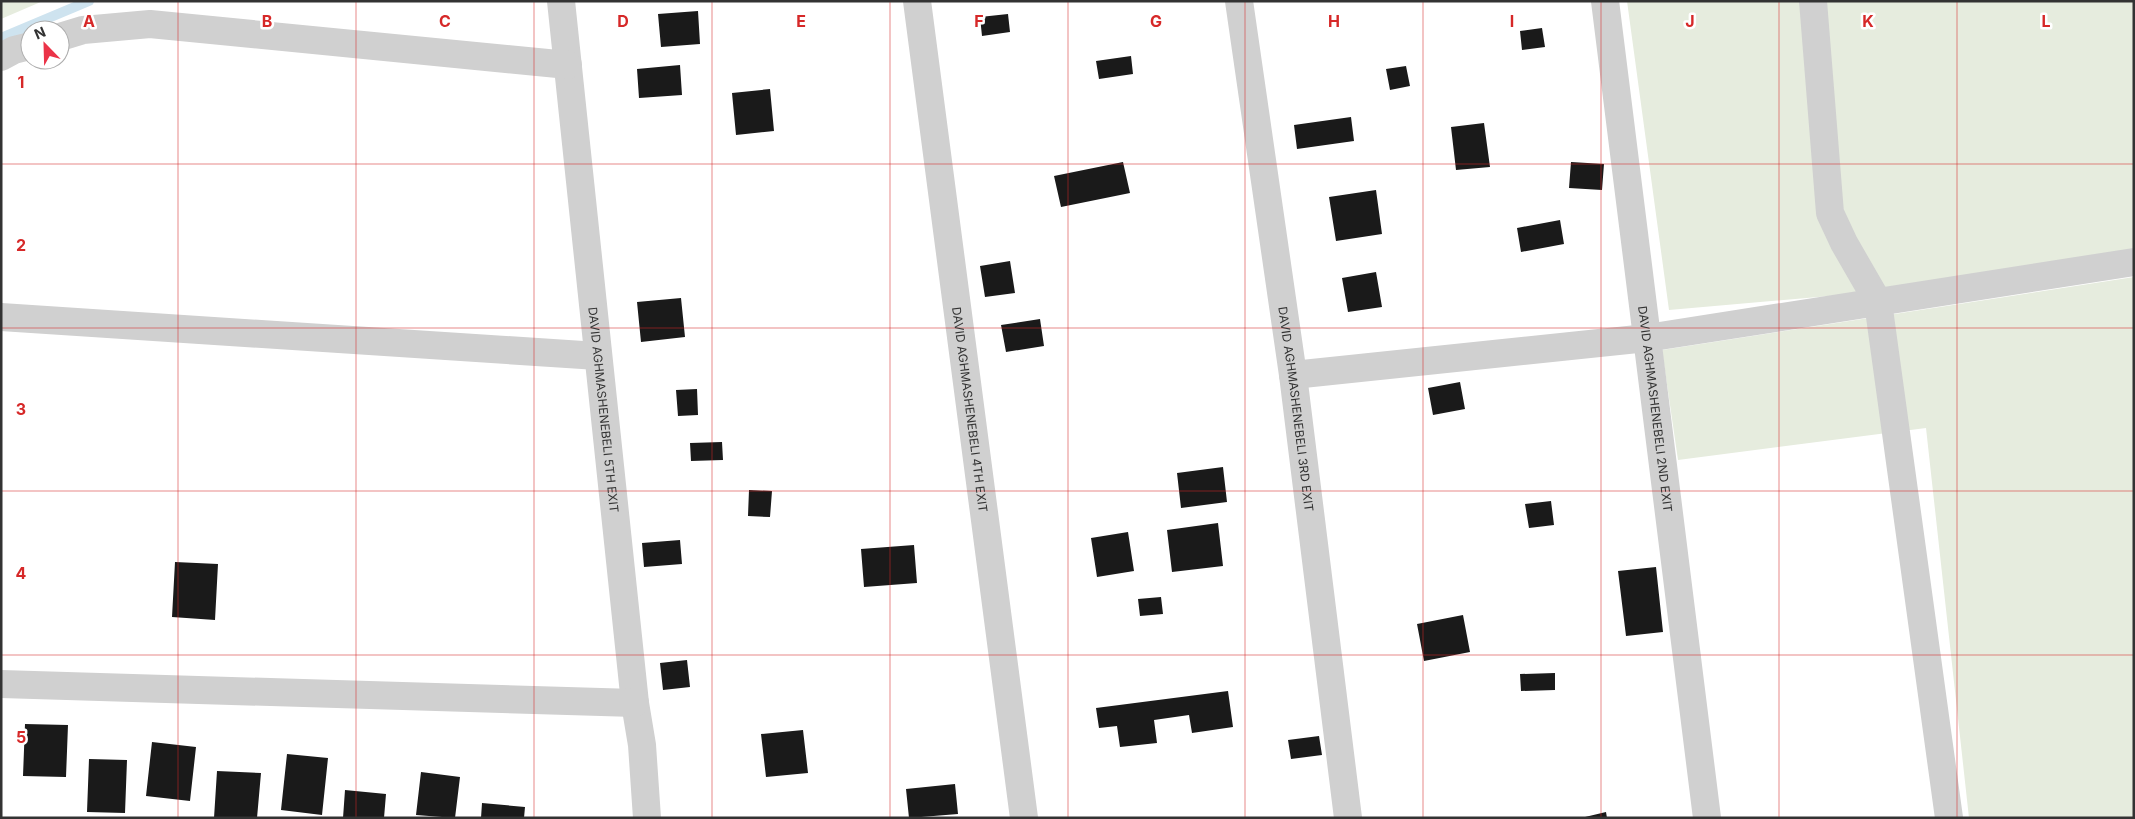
<svg xmlns="http://www.w3.org/2000/svg" width="2135" height="819" viewBox="0 0 2135 819" font-family="Inter,sans-serif">
<rect width="100%" height="100%" fill="#fff"/>
<path fill="#e6ecde" d="M1,1H43L1,19Z
M1627,1H2134V254L1910,289L1669,310Z
M2134,277V818H1969L1926,428L1678,460L1662,350Z"/>
<g fill="none" stroke-linecap="round" stroke-linejoin="round">
<path stroke="#cee3ef" stroke-width="10" d="M1,38L89,1"/>
</g>
<path fill="#1a1a1a" d="M698,11L700,44L661,47L658,14Z
M1008,14L1010,32L982,36L980,17Z
M1542,28L1545,47L1522,50L1520,31Z
M1131,56L1133,74L1099,79L1096,61Z
M680,65L682,95L639,98L637,69Z
M1406,66L1410,86L1390,90L1386,69Z
M770,89L774,131L736,135L732,93Z
M1351,117L1354,141L1297,149L1294,125Z
M1484,123L1490,167L1456,170L1451,127Z
M1123,162L1130,193L1061,207L1054,176Z
M1571,162L1604,164L1602,190L1569,188Z
M1376,190L1382,234L1336,241L1329,197Z
M1560,220L1564,244L1521,252L1517,228Z
M1010,261L1015,293L985,297L980,266Z
M1376,272L1382,307L1348,312L1342,278Z
M681,298L685,337L641,342L637,302Z
M1040,319L1044,346L1006,352L1001,325Z
M1460,382L1465,409L1433,415L1428,388Z
M697,389L698,415L678,416L676,390Z
M722,442L723,460L691,461L690,443Z
M1223,467L1227,502L1181,508L1177,473Z
M749,490L772,491L770,517L748,516Z
M1551,501L1554,525L1529,528L1525,504Z
M1218,523L1223,566L1172,572L1167,530Z
M1128,532L1134,571L1097,577L1091,538Z
M680,540L682,564L644,567L642,543Z
M914,545L917,583L864,587L861,549Z
M175,562L218,564L215,620L172,617Z
M1656,567L1663,632L1626,636L1618,571Z
M1161,597L1163,614L1140,616L1138,599Z
M1463,615L1470,652L1424,661L1417,624Z
M687,660L690,687L663,690L660,663Z
M1555,673V690L1521,691L1520,674Z
M1228,691L1233,727L1192,733L1189,715L1154,720L1157,743L1120,747L1117,726L1099,728L1096,708Z
M25,724L68,725L66,777L23,776Z
M803,730L808,773L766,777L761,734Z
M1319,736L1322,755L1291,759L1288,740Z
M152,742L196,747L190,801L146,796Z
M287,754L328,758L322,815L281,810Z
M89,759L127,760L125,813L87,812Z
M217,771L261,773L257,818H214Z
M421,772L460,777L455,818L416,815Z
M955,784L958,814L909,818L906,789Z
M345,790L386,794L384,818H343Z
M482,803L525,807L524,818H481Z
M1606,812L1607,818H1585V817Z"/>
<g fill="none" stroke-linecap="round" stroke-linejoin="round">
<g stroke="#d0d0d0" stroke-width="28">
<path id="s1" d="M561,1L635,703L642,745L647,818"/>
<path id="s2" d="M917,1L1024,818"/>
<path id="s3" d="M1239,1L1293,375L1348,818"/>
<path id="s4" d="M1605,1L1707,818"/>
<path d="M1813,1L1830,213L1844,243L1878,302L1949,818"/>
<path d="M60,37L83,30L150,24L568,65"/>
<path d="M1,57L14,50L30,46"/>
<path d="M1,317L598,356"/>
<path d="M1293,375L1647,338L2134,262"/>
<path d="M1,684L635,703"/>
</g>
</g>
<path fill="none" stroke="#d62828" stroke-width="1" stroke-opacity="0.55" d="M178,1V818M356,1V818M534,1V818M712,1V818M890,1V818M1068,1V818M1245,1V818M1423,1V818M1601,1V818M1779,1V818M1957,1V818M1,164H2134M1,328H2134M1,491H2134M1,655H2134"/>
<g text-anchor="middle" dominant-baseline="central" stroke-width="5" stroke-linejoin="round" paint-order="stroke">
<g font-size="12" fill="#333" stroke="#fff">
<text stroke="none"><textPath href="#s3" startOffset="412">DAVID AGHMASHENEBELI 3RD EXIT</textPath></text>
<text stroke="none"><textPath href="#s4" startOffset="411">DAVID AGHMASHENEBELI 2ND EXIT</textPath></text>
<text stroke="none"><textPath href="#s1" startOffset="411">DAVID AGHMASHENEBELI 5TH EXIT</textPath></text>
<text stroke="none"><textPath href="#s2" startOffset="412">DAVID AGHMASHENEBELI 4TH EXIT</textPath></text>
</g>
</g>
<g font-size="16" text-anchor="middle" font-weight="bold" fill="#d62828" stroke="#fff" stroke-width="5" stroke-linejoin="round" paint-order="stroke">
<text x="89" y="27">A</text>
<text x="267" y="27">B</text>
<text x="445" y="27">C</text>
<text x="623" y="27">D</text>
<text x="801" y="27">E</text>
<text x="979" y="27">F</text>
<text x="1156" y="27">G</text>
<text x="1334" y="27">H</text>
<text x="1512" y="27">I</text>
<text x="1690" y="27">J</text>
<text x="1868" y="27">K</text>
<text x="2046" y="27">L</text>
<text x="21" y="88">1</text>
<text x="21" y="251">2</text>
<text x="21" y="415">3</text>
<text x="21" y="579">4</text>
<text x="21" y="743">5</text>
</g>
<rect width="2135" height="819" fill="none" stroke="#333333" stroke-width="5"/>
<g transform="translate(45 45) rotate(337)"><circle r="24" fill="#ffffff" stroke="#adadad"/>
<path d="M0-4L9 19L0 12L-9 19Z" fill="#eb3348"/>
<text y="-8" font-size="14" font-weight="bold" text-anchor="middle" fill="#333333">N</text>
</g>
</svg>
